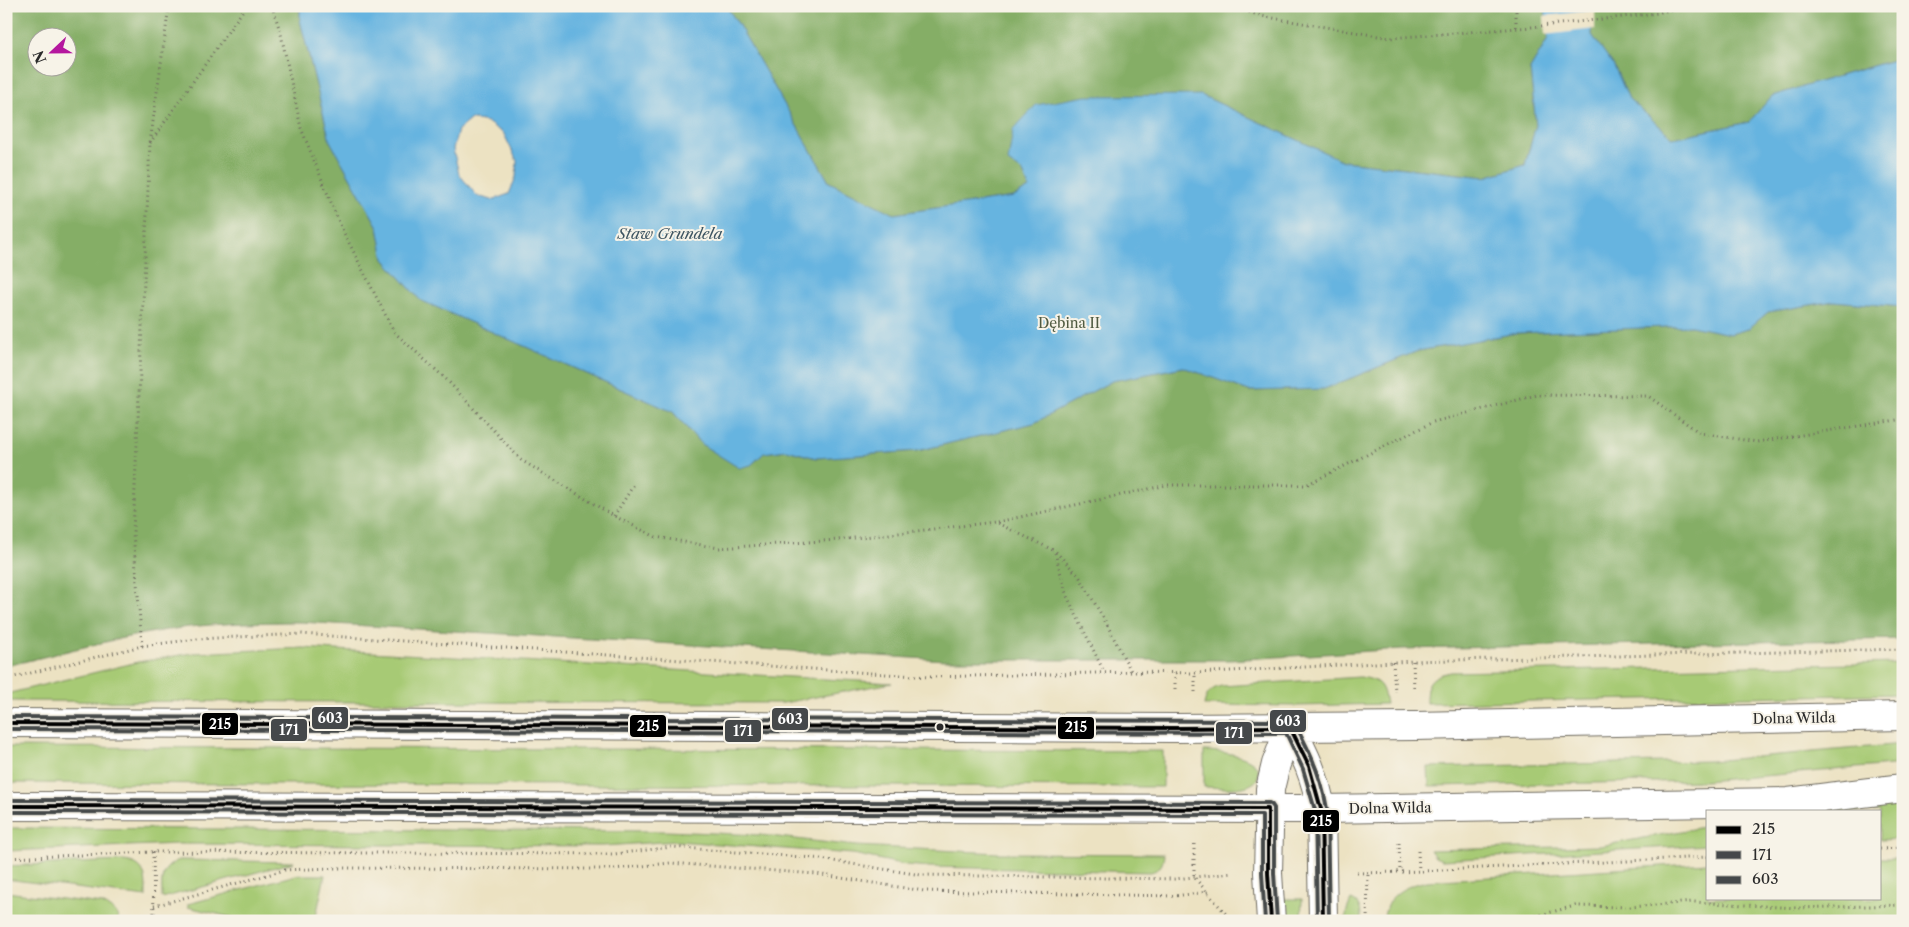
<svg xmlns="http://www.w3.org/2000/svg" width="1909" height="927" viewBox="0 0 1909 927" font-family="'Libre Caslon Text',serif">
<rect width="100%" height="100%" fill="#f7f3e8"/>
<filter id="ink" filterUnits="userSpaceOnUse"><feTurbulence type="fractalNoise" baseFrequency=".02" numOctaves="2"/><feDisplacementMap in="SourceGraphic" scale="10" xChannelSelector="R" yChannelSelector="G"/><feConvolveMatrix kernelMatrix="1 2 1 2 8 2 1 2 1" color-interpolation-filters="sRGB"/></filter>
<filter id="wash" filterUnits="userSpaceOnUse"><feTurbulence type="fractalNoise" baseFrequency=".0096" numOctaves="4" result="noise"/><feDisplacementMap in="SourceGraphic" scale="20" xChannelSelector="R" yChannelSelector="G"/><feGaussianBlur stdDeviation="1.12" result="paint"/><feColorMatrix in="noise" values="0 0 0 0 0 0 0 0 0 0 0 0 0 0 0 0 0 1.4 0 .05"/><feComposite in="paint" operator="in"/></filter>
<g filter="url(#wash)">
<rect width="100%" height="100%" fill="#ece2c2"/>
<path fill="#a7ca74" stroke="#697a50" d="M303,648L892,683L783,703L6,701V694L138,662L193,653Z
M1903,663V694L1426,703C1426,682 1430,676 1451,672Z
M1360,677C1380,680 1383,685 1386,704L1296,706L1204,705C1206,694 1211,688 1222,686Z
M1903,744V764L1705,781L1429,786L1428,767L1710,761Z
M6,747L1163,751V787L6,783Z
M1204,751C1216,751 1264,755 1258,776C1257,782 1252,784 1247,786C1234,790 1217,787 1204,787Z
M1903,800V839L1880,840V811H1822Z
M1708,826V845L1442,860L1435,857L1430,850L1601,846Z
M6,828L666,831L761,835L856,846L999,853L1164,854C1163,864 1161,869 1151,872L929,867L906,865L853,854L677,841L603,846L178,844L6,851Z
M1880,858H1903V921H1384C1384,895 1405,886 1427,881L1708,863V898H1880Z
M179,860L294,862L162,898C162,879 159,869 179,860Z
M123,861C147,863 146,878 146,897L6,879V866Z
M296,875H325L315,921H247L188,907V904Z
M6,892L102,904C110,908 117,911 119,921H6Z
M1284,899H1302L1301,921H1285Z
M1351,900C1361,903 1361,912 1361,921H1345L1347,910Z"/>
<path fill="#85ae66" stroke="#586c48" fill-rule="evenodd" d="M6,6H300V20L330,141L378,227L384,259L420,300L673,412L701,444L751,465L764,453L787,450L816,458L917,451L1034,423L1112,381L1183,367L1249,391L1324,389L1418,351L1517,333L1691,326L1730,334L1748,329L1768,312L1834,301L1903,307V639L1402,649L1230,660H946L300,622C263,622 226,623 189,627C127,634 67,652 6,666ZM38,38H68V68H38Z
M726,6H1545L1548,39L1530,69L1536,125L1525,165L1485,177L1343,161L1201,95L1023,172L1029,188L1014,197L894,214L829,182L737,22Z
M1592,6H1903V57L1772,96L1749,122L1673,138L1629,99L1614,66L1592,35Z"/>
<path fill="#66b4e0" stroke="#487086" fill-rule="evenodd" d="M300,6H726L737,22L829,182L894,214L1014,197L1029,188L1023,172L1008,162L1013,130L1036,105L1086,96L1201,95L1343,161L1485,177L1525,165L1536,125L1530,69L1548,39L1545,6H1592V35L1614,66L1629,99L1673,138L1749,122L1772,96L1903,57V307L1834,301L1768,312L1748,329L1730,334L1691,326L1517,333L1418,351L1324,389L1249,391L1183,367L1112,381L1034,423L917,451L816,458L787,450L764,453L751,465L739,468L701,444L673,412L420,300L384,259L378,227L330,141L300,20ZM471,119L487,122L504,134L517,161L516,177L509,194L492,200L477,196L459,174L453,149L458,130Z"/>
<path fill="#ece2c2" d="M1595,10V29L1545,35L1544,16Z"/>
</g>
<g filter="url(#ink)">
<g fill="none" stroke-linecap="round" stroke-linejoin="round">
<defs>
<path id="secondary" d="M6,723L1175,728L1415,726L1903,716
M1290,727C1305,754 1316,778 1321,809L1323,921
M6,806L1321,809L1788,802L1903,788
M1271,921L1268,873L1270,789L1276,764L1290,727"/>
</defs>
<use href="#secondary" stroke="#6f6b60" stroke-width="30"/>
<path stroke="#6f6b60" stroke-width="3" stroke-dasharray="1 4" stroke-linecap="butt" d="M272,6L281,34L301,128L341,227L394,332L447,380L521,460L614,516L656,537L719,548L837,540L995,522L1055,551L1079,576L1105,621L1131,671
M1230,6L1261,16L1390,38L1532,27L1658,13L1685,6
M1516,6V28
M150,143L246,6
M614,516L635,483
M997,522L1167,485H1306L1433,422L1537,395L1648,396L1700,433L1757,442L1903,419
M1055,553L1067,596L1104,672
M142,646L133,533L150,143L169,6
M1413,661L1414,690
M1393,662L1395,692
M1175,673V692
M6,679L142,646L197,639L301,634L930,677L1132,672L1195,673L1413,661L1903,649
M1195,692V673
M1399,843L1400,872
M1194,844V877L1232,921
M1880,849L1903,848
M1418,851L1419,871
M153,852L154,921
M6,858L153,852L614,854L672,847L814,858L921,875L1174,879L1233,873
M1357,873L1400,872L1708,857
M154,906L285,870L331,868L614,869L670,863L816,874L924,891L1174,896L1208,892
M1536,916L1575,906L1630,907L1694,902L1797,908L1903,905
M1367,921L1368,873"/>
<use href="#secondary" stroke="#fff" stroke-width="28"/>
<defs>
<path id="bus-1" d="M6,723L1175,728L1290,727
M1290,727L1309,766L1321,809L1323,921
M6,806L1268,809
M1268,809V873L1271,921"/>
<path id="bus-2" d="M6,729L1286,733L1303,769L1315,810L1317,921
M6,812L1262,815V873L1265,921"/>
<path id="bus-3" d="M6,717L1291,721L1295,724C1310,751 1322,778 1327,809L1329,921
M6,800L1269,803L1272,805L1274,808V873L1277,921"/>
</defs>
<use href="#bus-1" stroke="#f7f3e8" stroke-width="8"/>
<use href="#bus-2" stroke="#f7f3e8" stroke-width="8"/>
<use href="#bus-3" stroke="#f7f3e8" stroke-width="8"/>
<use href="#bus-1" stroke="#000" stroke-width="4"/>
<use href="#bus-2" stroke="#45484a" stroke-width="4"/>
<use href="#bus-3" stroke="#45484a" stroke-width="4"/>
</g>
</g>
<circle fill="#2b2b2b" stroke="#f7f3e8" stroke-width="2" cx="940" cy="727" r="4.5"/>
<g text-anchor="middle" dominant-baseline="central" stroke-width="4" stroke-linejoin="round" paint-order="stroke">
<g font-size="14" fill="#505b41" stroke="#f7f3e8">
<text x="1069" y="323">Dębina II</text>
</g>
<g font-size="14" fill="#2b2b2b" stroke="#f7f3e8">
<text transform="translate(1794 718) rotate(-1)">Dolna Wilda</text>
<text transform="translate(1390 808) rotate(-1)">Dolna Wilda</text>
</g>
<g font-size="15" font-style="italic" fill="#3d5461" stroke="#f7f3e8">
<text x="670" y="233">Staw Grundela</text>
</g>
</g>
<g stroke="#f7f3e8" stroke-width="2">
<rect x="311" y="706" width="38" height="24" rx="5" fill="#45484a"/>
<rect x="771" y="707" width="38" height="24" rx="5" fill="#45484a"/>
<rect x="1269" y="709" width="38" height="24" rx="5" fill="#45484a"/>
<rect x="201" y="712" width="38" height="24" rx="5" fill="#000"/>
<rect x="629" y="714" width="38" height="24" rx="5" fill="#000"/>
<rect x="1057" y="716" width="38" height="24" rx="5" fill="#000"/>
<rect x="270" y="718" width="38" height="24" rx="5" fill="#45484a"/>
<rect x="724" y="719" width="38" height="24" rx="5" fill="#45484a"/>
<rect x="1215" y="721" width="38" height="24" rx="5" fill="#45484a"/>
<rect x="1302" y="809" width="38" height="24" rx="5" fill="#000"/>
</g>
<g font-size="14" text-anchor="middle" font-weight="bold" fill="#fff">
<text x="330" y="723">603</text>
<text x="790" y="724">603</text>
<text x="1288" y="726">603</text>
<text x="220" y="729">215</text>
<text x="648" y="731">215</text>
<text x="1076" y="732">215</text>
<text x="289" y="735">171</text>
<text x="743" y="736">171</text>
<text x="1234" y="738">171</text>
<text x="1321" y="826">215</text>
</g>
<rect width="1909" height="927" fill="none" stroke="#f7f3e8" stroke-width="25"/>
<rect x="1706" y="810" width="175" height="90" fill="#f7f3e8" stroke="#a5a39c"/>
<rect x="1716" y="826" width="25" height="8" fill="#000000" stroke="#a5a39c"/>
<text x="1752" y="834" font-size="15" fill="#2b2b2b">215</text>
<rect x="1716" y="851" width="25" height="8" fill="#45484a" stroke="#a5a39c"/>
<text x="1752" y="860" font-size="15" fill="#2b2b2b">171</text>
<rect x="1716" y="876" width="25" height="8" fill="#45484a" stroke="#a5a39c"/>
<text x="1752" y="884" font-size="15" fill="#2b2b2b">603</text>
<g transform="translate(52 52) rotate(248)"><circle r="24" fill="#f7f3e8" stroke="#a5a39c"/>
<path d="M0-4L9 19L0 12L-9 19Z" fill="#b5179e"/>
<text y="-8" font-size="14" font-weight="bold" text-anchor="middle" fill="#2b2b2b">N</text>
</g>
</svg>
